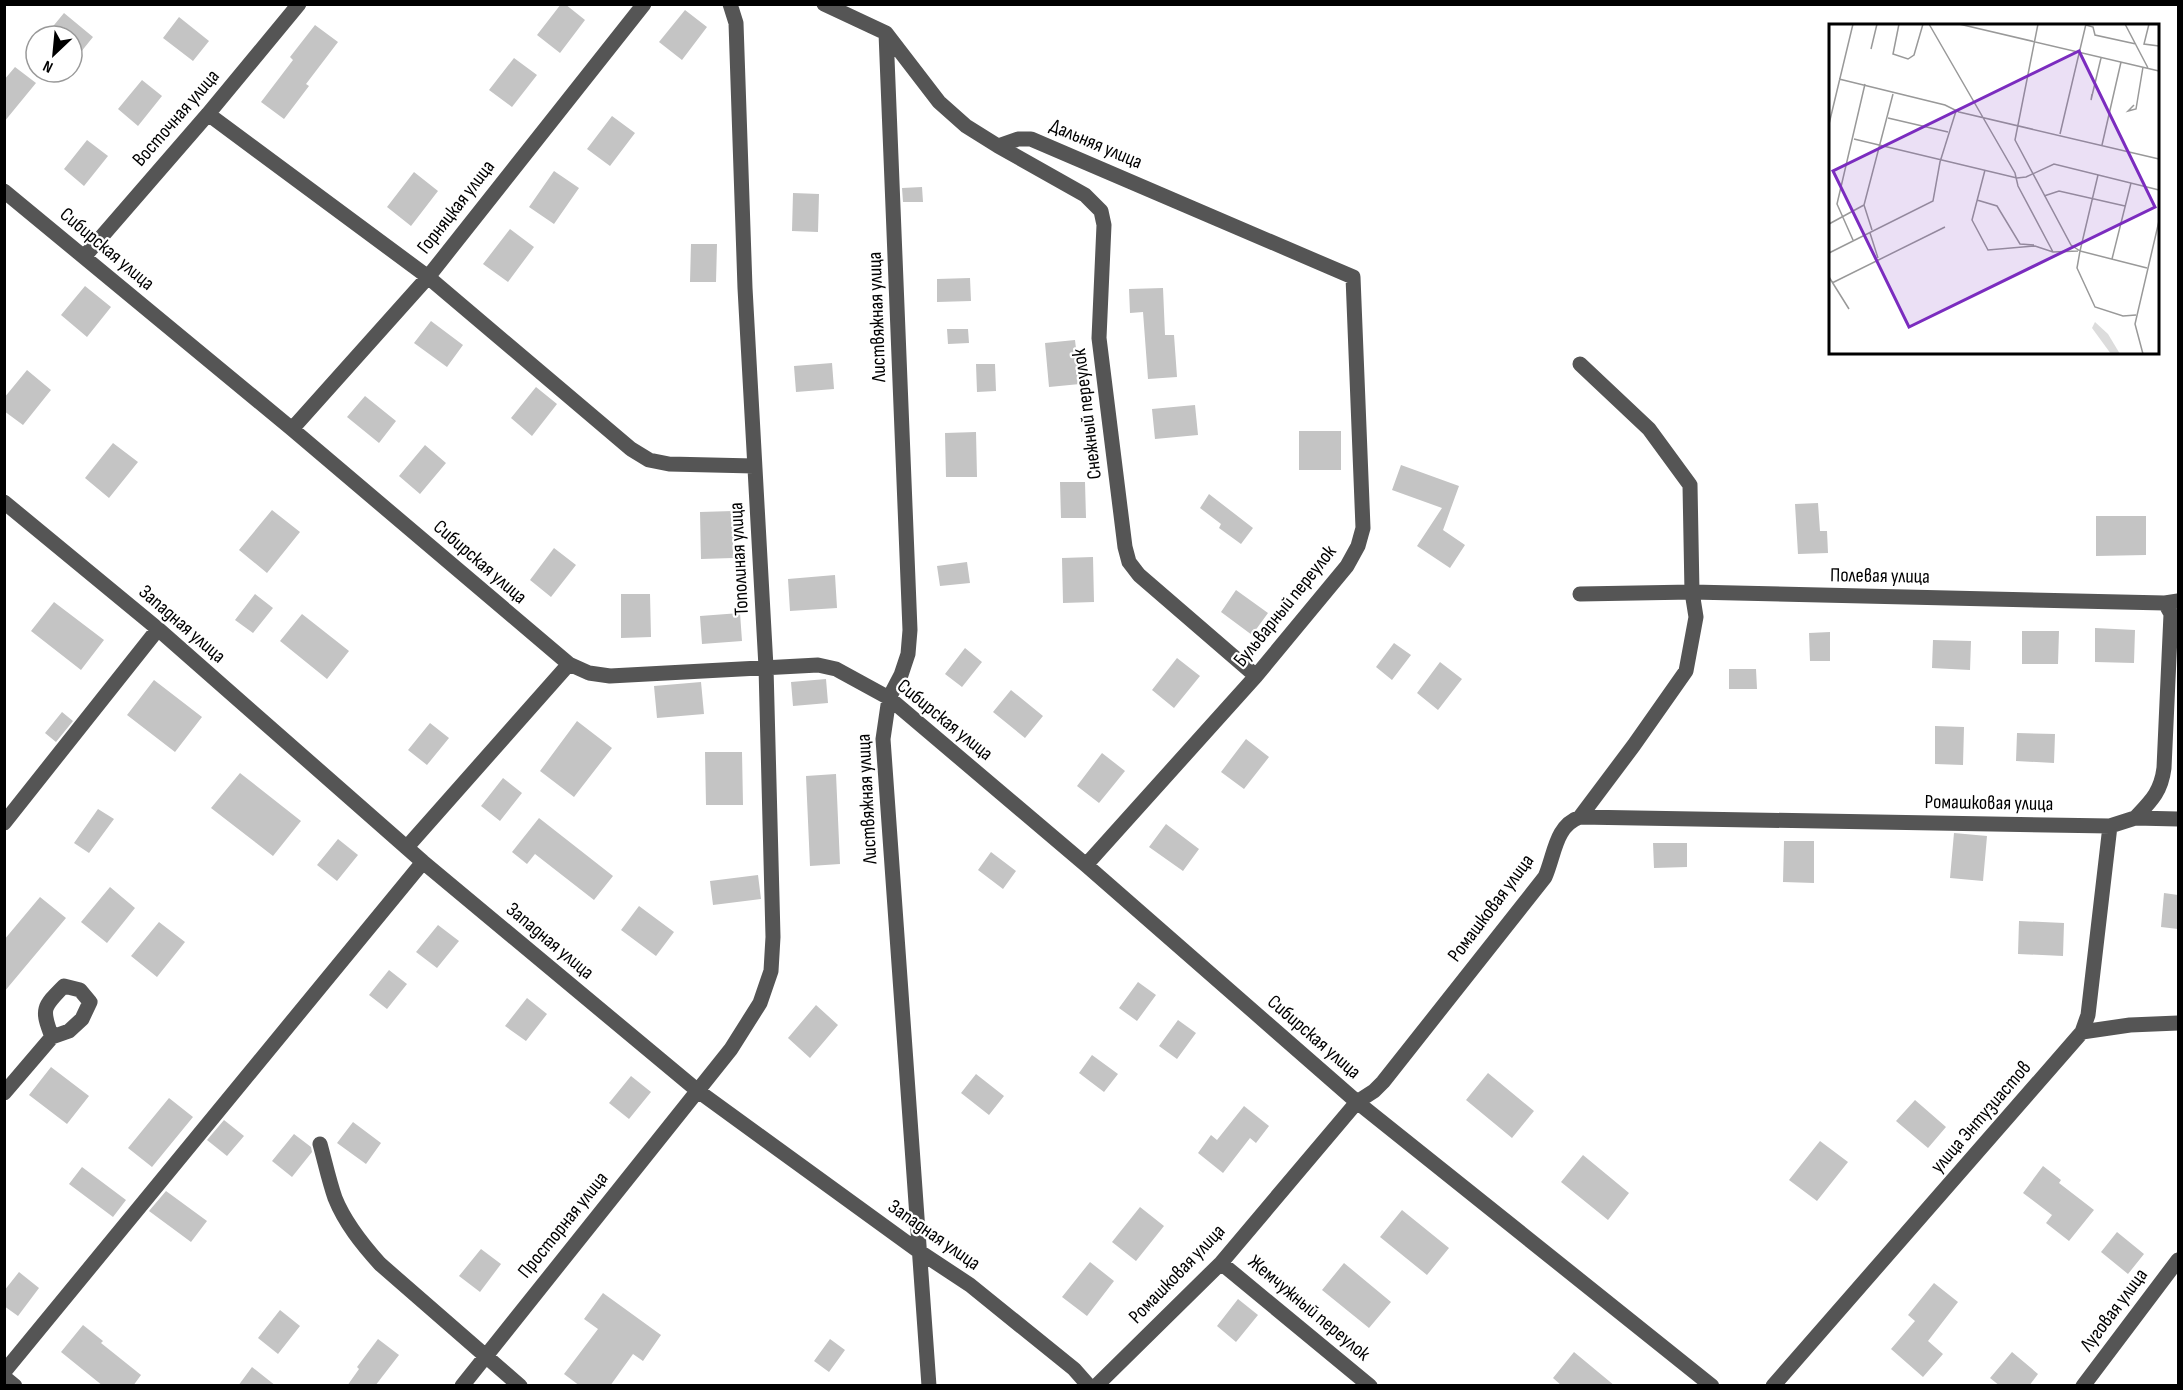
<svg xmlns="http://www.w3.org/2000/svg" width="2183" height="1390" viewBox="0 0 2183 1390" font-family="'Sofia Sans Condensed',sans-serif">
<rect width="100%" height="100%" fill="#fff"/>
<path fill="#c4c4c4" d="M561,4H565L585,20L560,53L537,35Z
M685,10L707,27L682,60L659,42Z
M64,13L93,37L72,63V36H45Z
M179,17L209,41L193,61L163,38Z
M315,25L338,42L306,84L309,86L284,119L261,102L293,60L290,57Z
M514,58L537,75L512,107L489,90Z
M15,67L36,83L4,122V80Z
M142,80L162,96L138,126L118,109Z
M612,116L635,133L610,166L587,149Z
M87,140L108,156L84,186L64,169Z
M554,171L579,188L554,224L529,207Z
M414,172L438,191L411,226L387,207Z
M922,187L923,202H903L902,188Z
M793,193L819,194L818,232L792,231Z
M510,229L534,247L508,282L483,264Z
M691,244H717L716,282H690Z
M970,278L971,301L937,302V279Z
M85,286L111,307L87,337L61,315Z
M1163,288L1165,335H1174L1177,377L1148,379L1143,312L1130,313L1129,289Z
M431,321L463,345L447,367L414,343Z
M947,329H968L969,343L948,344Z
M1075,340L1080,384L1049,387L1045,343Z
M832,363L834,389L796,392L794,366Z
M976,364H995L996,391L977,392Z
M27,370L51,390L23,425L4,411V398Z
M536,387L557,404L532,436L511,418Z
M365,396L396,421L379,443L347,417Z
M1195,405L1198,435L1155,439L1152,409Z
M1299,431H1341V470H1299Z
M976,432L977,477H946L945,433Z
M113,443L138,462L109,498L85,478Z
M425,445L446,463L420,494L399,476Z
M1401,465L1459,486L1443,530L1465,545L1450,568L1417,546L1442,508L1392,490Z
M1060,482H1085L1086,518H1061Z
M1209,494L1253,528L1241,544L1219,528L1221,524L1200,508Z
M1818,503L1820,531H1827L1828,553L1798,554L1795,504Z
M272,510L300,532L267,573L239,550Z
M733,511V558L701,559L700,512Z
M2096,516H2146V555L2096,556Z
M554,548L576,565L551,597L530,580Z
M1093,557L1094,602L1063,603L1062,558Z
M967,562L970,583L940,586L937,566Z
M835,575L837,608L790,611L788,579Z
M1236,590L1268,613L1252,635L1221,612Z
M255,594L273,608L253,633L235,620Z
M621,594H650L651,637L621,638Z
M54,602L104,640L81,670L31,631Z
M740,613L742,641L702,644L700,616Z
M302,614L349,651L327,679L280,641Z
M2095,628L2135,630L2134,663L2095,662Z
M2022,631H2059L2058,664H2022Z
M1830,632V661H1810L1809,633Z
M1933,640L1971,641L1970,670L1932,668Z
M1394,643L1411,655L1392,680L1376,667Z
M965,648L982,662L962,687L945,674Z
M1177,658L1200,676L1174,708L1152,690Z
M1440,662L1462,679L1438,710L1417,693Z
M1729,669H1756L1757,689H1729Z
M826,679L828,703L793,706L791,682Z
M154,680L202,717L175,752L127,715Z
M701,682L704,714L657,718L654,686Z
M1011,690L1043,716L1025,738L993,712Z
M62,712L73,721L56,742L45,733Z
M577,721L612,748L574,797L540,771Z
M430,723L449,738L427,765L408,750Z
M1935,726L1964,727L1963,765L1935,764Z
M2017,733L2055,734L2054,763L2016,761Z
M1246,739L1269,757L1244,789L1221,772Z
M705,752H742L743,805H706Z
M1102,753L1125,771L1099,803L1077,786Z
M240,773L301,821L273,856L211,808Z
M836,774L840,864L810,866L806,776Z
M503,778L522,793L500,821L481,806Z
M98,809L114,819L89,853L74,843Z
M539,818L613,876L594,900L535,854L527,864L512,852Z
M1166,824L1199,849L1183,871L1149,847Z
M1954,833L1987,836L1983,881L1950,878Z
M338,839L358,855L337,881L317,865Z
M1784,841H1814V883L1783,882Z
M1653,843H1687V867L1654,868Z
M991,852L1016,871L1003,889L978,870Z
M758,875L761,899L713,905L710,881Z
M110,887L135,908L107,943L81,922Z
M2164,893L2178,895V929L2161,927Z
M40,897L66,918L4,992V940Z
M639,906L674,932L656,956L621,930Z
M2019,921L2064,923L2063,956L2018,954Z
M159,922L185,942L157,977L131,956Z
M438,925L459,941L437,968L416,952Z
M389,970L407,984L387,1009L369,995Z
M1138,982L1156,995L1137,1021L1119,1008Z
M527,998L547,1014L526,1041L505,1026Z
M816,1005L838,1025L810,1058L788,1038Z
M1178,1020L1196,1033L1177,1059L1159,1046Z
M1092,1055L1118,1074L1104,1092L1079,1073Z
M51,1067L89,1096L67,1124L29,1095Z
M1488,1073L1534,1111L1512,1138L1466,1100Z
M976,1074L1004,1096L989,1115L961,1093Z
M631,1076L651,1092L629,1119L609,1103Z
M169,1098L193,1117L152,1167L128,1148Z
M1915,1100L1946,1127L1928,1148L1896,1121Z
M1244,1106L1269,1126L1256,1143L1250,1138L1223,1173L1198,1153L1211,1135L1217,1140Z
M224,1120L244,1136L227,1156L207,1140Z
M353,1122L381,1143L366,1164L337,1143Z
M294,1134L311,1147L312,1152L292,1177L272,1161Z
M1820,1141L1848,1162L1817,1201L1789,1180Z
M1583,1155L1629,1193L1608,1220L1561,1182Z
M2043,1166L2061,1180L2059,1183L2094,1210L2069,1241L2046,1223L2052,1215L2023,1193Z
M82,1167L126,1200L113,1217L69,1184Z
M166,1191L207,1221L191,1242L149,1211Z
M1140,1207L1164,1226L1136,1261L1112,1242Z
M1402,1210L1449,1248L1427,1275L1380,1237Z
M2117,1232L2144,1254L2128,1274L2101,1252Z
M481,1249L501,1264L480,1292L459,1276Z
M1090,1262L1114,1281L1087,1316L1062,1297Z
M1344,1263L1391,1302L1369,1328L1322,1290Z
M19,1272L39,1288L18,1316L4,1306V1291Z
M1934,1283L1958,1302L1928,1341L1943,1354L1923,1377L1891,1349L1915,1321L1908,1315Z
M603,1293L661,1335L643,1361L633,1354L610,1386H580L564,1374L598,1329L584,1319Z
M1238,1299L1258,1315L1236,1342L1217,1326Z
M280,1310L300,1326L278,1354L258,1338Z
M83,1325L103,1341L101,1343L141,1375L133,1386H103L61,1352Z
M378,1339L399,1355L375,1386H347L359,1369L357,1367Z
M830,1339L845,1350L829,1372L814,1361Z
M1574,1352L1615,1386H1562L1553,1378Z
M2012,1352L2038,1374L2029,1386H2000L1990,1378Z
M252,1367L276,1386H238Z"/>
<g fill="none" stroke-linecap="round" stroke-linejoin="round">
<path stroke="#555" stroke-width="15" d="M824,4L886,33L939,102L966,126L998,146L1018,139H1031L1353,277L1363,528L1358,546L1347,566L1256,676L1086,865
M886,33L910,630L908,654L901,675L889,698L883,739L929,1386
M208,114L428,277L631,449L649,460L669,464L754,466
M998,146L1085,195L1101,211L1104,225L1099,338L1125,547L1129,562L1139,575L1256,676
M4,191L292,429L569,664L589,673L610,676L818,665L836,669L889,698L1086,865L1357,1102L1712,1386
M84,257L208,114L299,4
M292,429L428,277L644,4
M4,502L158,629L423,862L698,1091L917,1250L970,1285L1074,1369L1089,1386
M1580,594L1692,592L2165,603L2178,601
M1580,817L1634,745L1686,671L1696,617L1692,592L1690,485L1649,429L1580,364
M2135,818C2151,801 2161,792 2164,768L2171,614L2165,603
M4,823L158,629
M407,847L569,664
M2082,1032L2130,1025L2178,1023
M4,1093L52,1037L69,1031L82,1019L90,1002L80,990L64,986C43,1007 41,1009 52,1037
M320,1144C325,1162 329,1181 335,1198C345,1223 362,1244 380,1264L520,1386
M1221,1263L1370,1386
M4,1372L423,862
M4,1377L15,1386
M462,1386L731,1049L760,1003L771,971L773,937L766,667L745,288L736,23L730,4
M1096,1386L1221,1263L1357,1102L1374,1091L1383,1082L1545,877C1555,854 1555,826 1580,817L2110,826L2135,818L2178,819
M1773,1386L2082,1032L2088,1015L2110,826
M2083,1386L2178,1260"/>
</g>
<g text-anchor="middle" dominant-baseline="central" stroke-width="4.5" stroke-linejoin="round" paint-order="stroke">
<g font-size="20" fill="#000" stroke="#fff">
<text transform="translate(176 118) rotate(-49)">Восточная улица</text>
<text transform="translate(1096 144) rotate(23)">Дальняя улица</text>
<text transform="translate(456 207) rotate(-52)">Горняцкая улица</text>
<text transform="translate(107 249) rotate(40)">Сибирская улица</text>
<text transform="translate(877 317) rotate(-92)">Листвяжная улица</text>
<text transform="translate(1087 414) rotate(-97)">Снежный переулок</text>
<text transform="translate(739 559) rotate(-93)">Тополиная улица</text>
<text transform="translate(480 562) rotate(41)">Сибирская улица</text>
<text transform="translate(1880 576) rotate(1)">Полевая улица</text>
<text transform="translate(1285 606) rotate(-51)">Бульварный переулок</text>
<text transform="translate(182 624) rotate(41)">Западная улица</text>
<text transform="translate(945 720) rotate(39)">Сибирская улица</text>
<text transform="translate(867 799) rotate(-93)">Листвяжная улица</text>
<text transform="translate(1989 803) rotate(1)">Ромашковая улица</text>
<text transform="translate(1491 908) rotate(-53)">Ромашковая улица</text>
<text transform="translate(550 941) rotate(40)">Западная улица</text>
<text transform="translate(1314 1037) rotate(41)">Сибирская улица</text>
<text transform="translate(1981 1117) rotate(-49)">улица Энтузиастов</text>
<text transform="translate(563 1225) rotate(-51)">Просторная улица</text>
<text transform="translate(934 1235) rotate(35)">Западная улица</text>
<text transform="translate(1177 1274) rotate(-46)">Ромашковая улица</text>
<text transform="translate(1309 1308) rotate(40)">Жемчужный переулок</text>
<text transform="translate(2114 1310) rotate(-53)">Луговая улица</text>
</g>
</g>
<g transform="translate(1829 24)">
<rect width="330" height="330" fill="#fff"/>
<path d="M266,298L279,310L291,330H282L263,304Z" fill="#dcdcdc"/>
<path fill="none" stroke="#999" stroke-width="1.5" d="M70,0L64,30L79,35L85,31L94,0M100,0L186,149L189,162L224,228M130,0L330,47M209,0L186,116L242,221L251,227L248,244L266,283L294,292L307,291M296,0L319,44M320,0L315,20L330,22M257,1L264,3L266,11L307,20M42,25L48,0M10,55L116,81L130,88L330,135M263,70L262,76L272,34M305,81L299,87L307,85L314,43M59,94L119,108M0,100L24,0M231,110L257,0M25,115L188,154L197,153L225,140L330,166M273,121L292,38M156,146L143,196L159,226L206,222L224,228L249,227M269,151L251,227L318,244M215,172L230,167L296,182M148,176L168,182L191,220L205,221M0,200L35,181M43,206L35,181L64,70M41,209L49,234M24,216L8,180L36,60M0,229L104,177L111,138L127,87M283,235L302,159M0,253L20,285M3,259L116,203M314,330L306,300L330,197"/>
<path fill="#7b2cbf" fill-opacity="0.15" stroke="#7b2cbf" stroke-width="3" d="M250,27L326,183L80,303L4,147Z"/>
<rect width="330" height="330" fill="none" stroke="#000" stroke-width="3"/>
</g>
<rect width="2183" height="1390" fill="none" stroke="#000000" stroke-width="12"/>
<g transform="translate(54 54) rotate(206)"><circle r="28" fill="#ffffff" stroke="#999999" stroke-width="1.5"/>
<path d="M0-4.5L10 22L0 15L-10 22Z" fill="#000000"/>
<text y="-9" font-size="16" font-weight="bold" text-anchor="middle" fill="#000000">N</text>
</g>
</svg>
